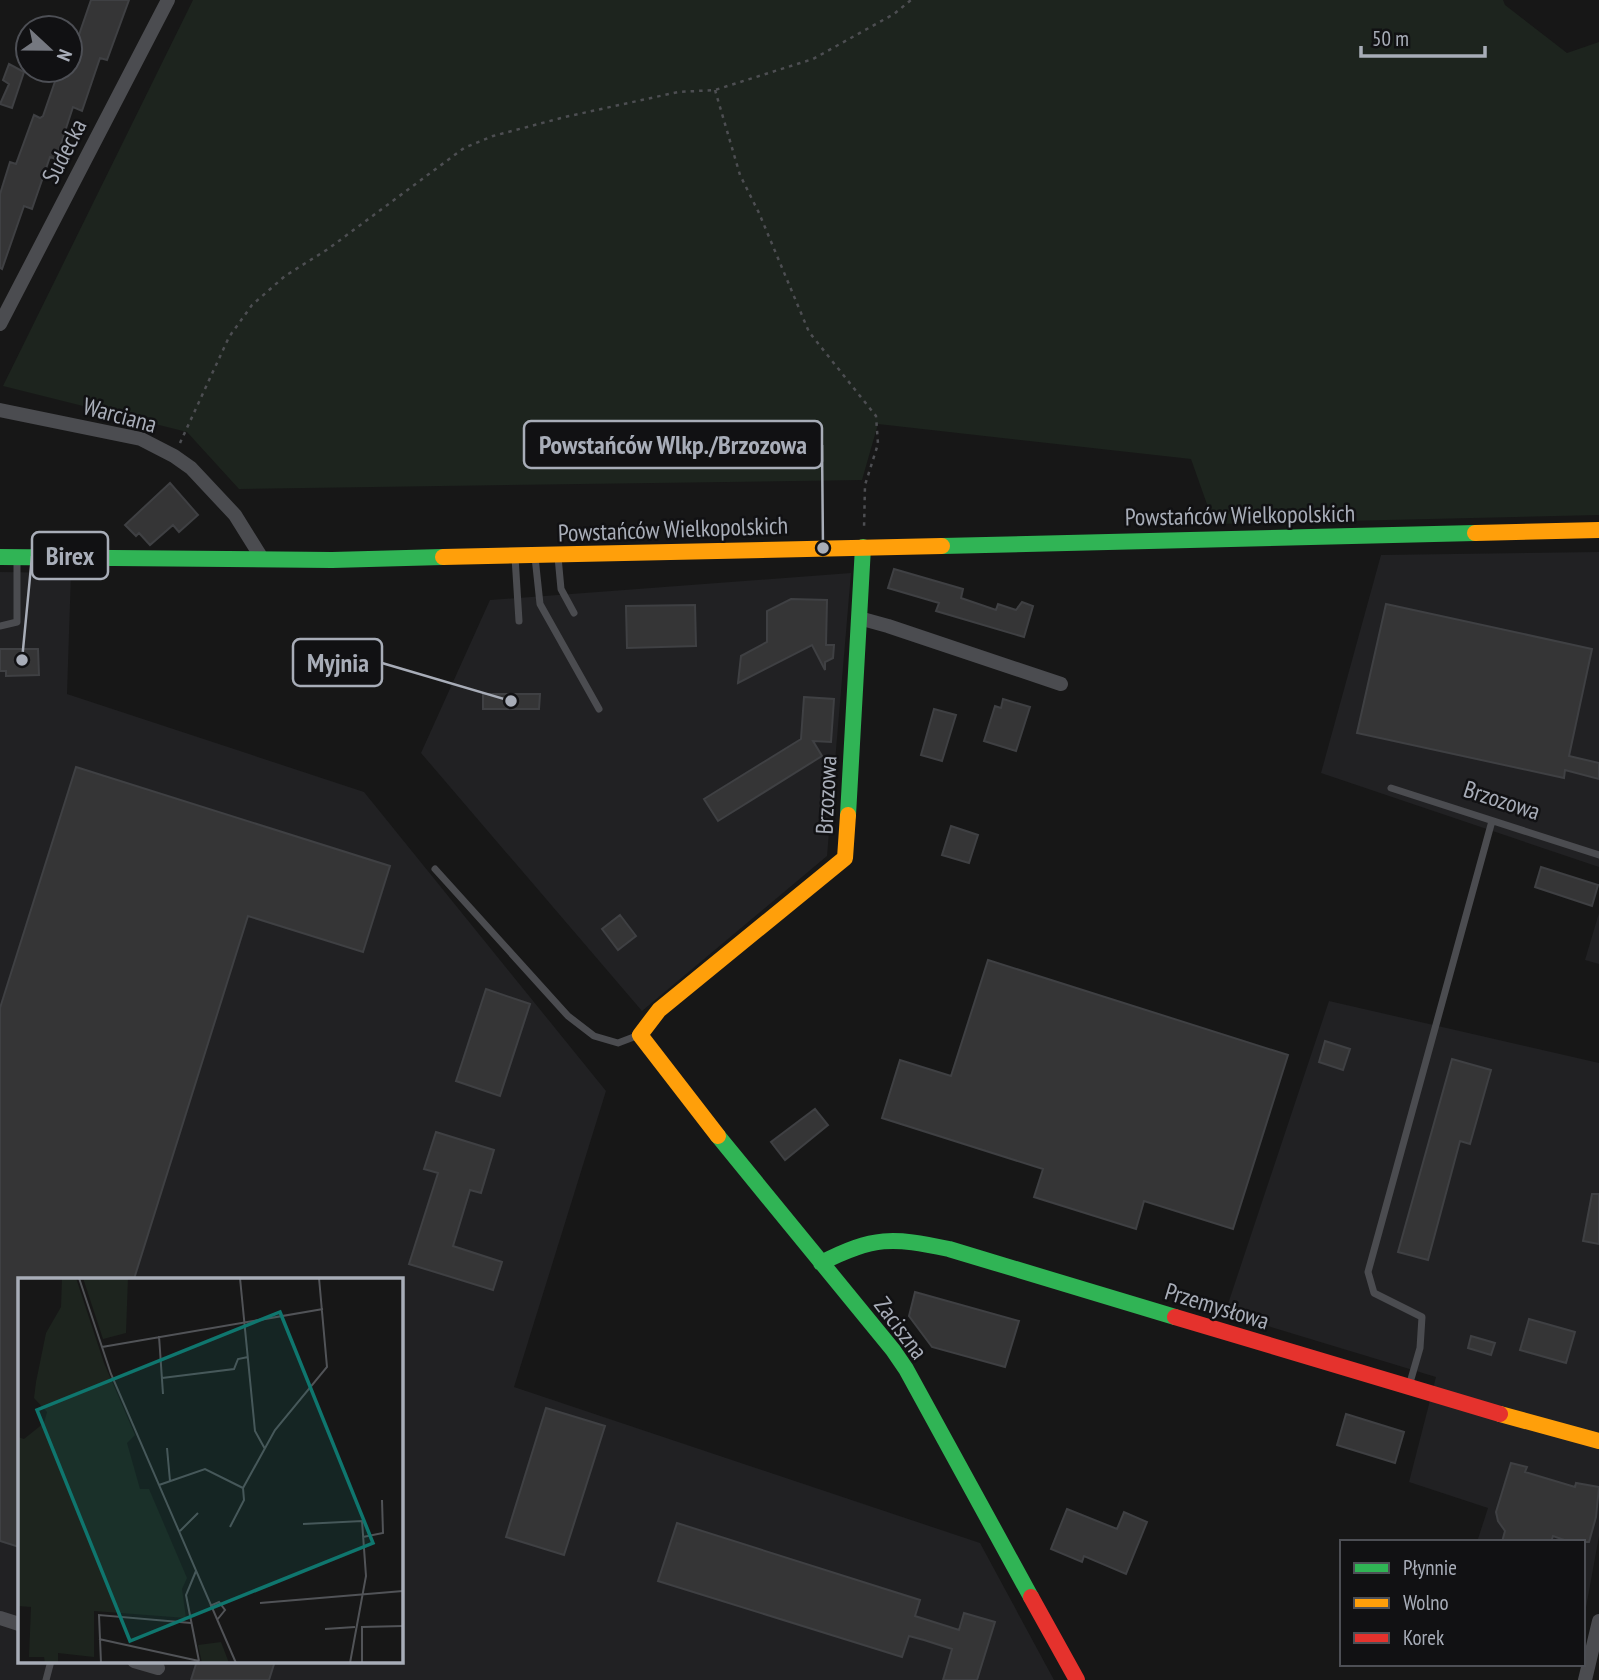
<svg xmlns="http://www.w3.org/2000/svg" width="1599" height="1680" viewBox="0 0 1599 1680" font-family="'PT Sans Narrow',sans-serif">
<rect width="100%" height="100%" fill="#171717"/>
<path fill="#212123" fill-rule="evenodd" d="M1599,552V867L1321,773L1381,555Z
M0,572L71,573L67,694L364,792L606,1091L514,1387L980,1543L1054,1680H0ZM19,1279H401V1661H19Z
M851,573L827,856L642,1011L421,753L490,600Z
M1599,913V964L1585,960Z
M1329,1001L1599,1063V1536L1583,1624V1542H1477L1488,1508L1409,1482L1436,1377L1225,1313Z"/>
<path fill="#1d241e" d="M193,0H1503L1505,5L1567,53L1599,42V515L1214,524L1191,459L878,424L862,480L239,489L187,432L3,386Z"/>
<path fill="#353536" stroke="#3f4043" stroke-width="2" d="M91,0H129L107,60L100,58L82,111L73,107L56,159L50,157L32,209L24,206L2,269L0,268V194L10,162L16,164L34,115L40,118L43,116L59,70H70V61Z
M9,64L24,72L12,108L0,104L9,84L3,80Z
M170,483L198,515L179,532L173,525L150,545L139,533L136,536L125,525Z
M894,569L963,589L961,598L996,610L998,604L1016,610L1022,602L1033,606L1024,637L936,611L939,603L888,588Z
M791,599L827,600L826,645H834L833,658L825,662V670L812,645L738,683L741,656L767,642V611Z
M1386,604L1592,649L1569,756L1599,763V779L1565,770L1564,778L1357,733Z
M695,605L696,646L627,648L626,606Z
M0,649H38L39,675L6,676V671H0Z
M483,694H540L539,709H483Z
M804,697L834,699L831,742L813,741L822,756L718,821L704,799L801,739Z
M1003,699L1030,707L1016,751L984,741L995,706L1001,708Z
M934,709L956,715L942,761L921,755Z
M76,767L390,866L363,952L248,916L134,1279H19V1547L0,1541V1008Z
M951,826L978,835L969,863L942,855Z
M1541,867L1598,885L1592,906L1535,887Z
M620,915L636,936L618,950L602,929Z
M988,960L1288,1055L1233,1229L1144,1201L1136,1229L1034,1197L1043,1169L882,1118L900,1060L951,1076Z
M486,989L530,1004L500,1096L456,1081Z
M1325,1041L1350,1049L1343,1070L1319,1062Z
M1452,1059L1491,1070L1470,1144L1460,1141L1428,1260L1398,1252Z
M815,1109L828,1125L785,1160L771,1142Z
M436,1132L494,1150L481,1193L470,1190L453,1246L502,1262L493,1290L409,1264L438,1173L424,1169Z
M1592,1194H1599V1244L1583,1241Z
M915,1292L1019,1321L1005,1367L932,1347L909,1316Z
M1529,1319L1575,1332L1566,1363L1520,1350Z
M1471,1336L1495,1343L1491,1355L1468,1348Z
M546,1408L605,1426L564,1555L506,1537Z
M1346,1414L1404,1432L1395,1463L1337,1445Z
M1511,1463L1527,1467L1525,1472L1575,1487L1576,1483L1599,1487L1596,1517L1589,1542H1570L1553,1536L1551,1542H1502L1505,1531L1498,1521L1496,1512Z
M1067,1509L1117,1529L1124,1512L1147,1522L1126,1574L1084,1556L1082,1562L1051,1549Z
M677,1523L920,1600L915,1616L959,1630L964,1613L995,1622L977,1680H943L952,1649L924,1640L909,1636L902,1657L658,1581Z
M197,1661H275L269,1680H191Z"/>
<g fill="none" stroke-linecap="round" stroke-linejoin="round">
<path stroke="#4d4e52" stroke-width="2.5" stroke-dasharray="3.5 5" stroke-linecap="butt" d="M715,90L740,175L759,213L809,332L876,416L878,444L865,485L864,529
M180,443L229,337L252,305L285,276L328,249L464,148L493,136L565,117L678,92L715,90L813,59L894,14L911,0"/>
<path stroke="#4b4c50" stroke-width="7" d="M515,557L519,621
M535,557L540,604L599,709
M558,557L561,589L574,613
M0,626L17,622V559
M1391,788L1599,855
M435,869L568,1016L594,1036L618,1043L639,1035
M1409,1386L1420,1348L1422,1317L1374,1293L1368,1272L1492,821
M46,1680L51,1661"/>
<path stroke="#4b4c50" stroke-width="14" d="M0,324L168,0
M0,410L141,439L174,456L191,468L235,515L263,560
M859,618L888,626L1061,684
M0,1618L19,1624
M134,1661L158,1668
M1585,1680L1599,1621"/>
<path stroke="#30b455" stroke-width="16" d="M942,546L1475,533
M0,557L332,560L443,557
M848,815L863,547
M718,1136L893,1350L906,1369L1031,1597
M821,1263C874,1236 892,1237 949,1249L1175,1317"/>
<path stroke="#ff9f0a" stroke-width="16" d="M1475,533L1599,530
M443,557L942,546
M718,1136L640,1035L659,1010L845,858L848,815
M1500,1414L1599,1441"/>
<path stroke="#e5322d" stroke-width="16" d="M1175,1317L1500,1414
M1031,1597L1077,1680"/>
</g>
<g text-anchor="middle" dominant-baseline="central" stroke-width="5" stroke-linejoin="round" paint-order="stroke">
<g font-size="24" fill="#a8adb8" stroke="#111113">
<text transform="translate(64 151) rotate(-63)">Sudecka</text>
<text transform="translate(120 415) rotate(15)">Warciana</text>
<text transform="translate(1240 515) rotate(-1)">Powstańców Wielkopolskich</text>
<text transform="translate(673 529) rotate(-2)">Powstańców Wielkopolskich</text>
<text transform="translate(826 795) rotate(-87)">Brzozowa</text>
<text transform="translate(1502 800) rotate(18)">Brzozowa</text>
<text transform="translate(1217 1306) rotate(17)">Przemysłowa</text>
<text transform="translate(901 1328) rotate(53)">Zaciszna</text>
</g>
</g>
<g transform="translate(18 1278)">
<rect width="385" height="385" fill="#171717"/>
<path d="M44,0H58L86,85L117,157L109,165L122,211H131L169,300L164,311L168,340L76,333V379L40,375V385H27L26,379H11L13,329L0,328V159L6,161L26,145L29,134L16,120L18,104L28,55L43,29ZM65,0H110L108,55L85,61ZM203,364L211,385H184L180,367Z" fill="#1d241e"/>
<path fill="none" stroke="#515357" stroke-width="2" d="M61,0L93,96L218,385M222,0L237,153L247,171M141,58L145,116M84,69L305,31M144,100L216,91L220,81L230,79M149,170L152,203M141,207L187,191L225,210M225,210L257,152L309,89L301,0M285,246L344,243L348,298L332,385M212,249L226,222L225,210M162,253L180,235M345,259L365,255L364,222M178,293L168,317L181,383M242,325L385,313M192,328L201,324L207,332L199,342M307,351L337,349M81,361L181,383M83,385L81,337L173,345M344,385V349L385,348"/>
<path fill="#0f766e" fill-opacity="0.15" stroke="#0f766e" stroke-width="3.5" d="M262,34L355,265L112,363L19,132Z"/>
<rect width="385" height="385" fill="none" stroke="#a8adb8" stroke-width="3.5"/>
</g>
<path fill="none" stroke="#a8adb8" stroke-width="2.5" d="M823 548L822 445M22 660L32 556M511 701L382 663"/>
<g fill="#a8adb8" stroke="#111113" stroke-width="2.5">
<circle cx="823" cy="548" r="7"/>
<circle cx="22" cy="660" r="7"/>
<circle cx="511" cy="701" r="7"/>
</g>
<g fill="#111113" stroke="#a8adb8" stroke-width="2.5">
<rect x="524" y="421" width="298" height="47" rx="7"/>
<rect x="32" y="532" width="76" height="47" rx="7"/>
<rect x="293" y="639" width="89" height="47" rx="7"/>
</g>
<g font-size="26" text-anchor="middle" font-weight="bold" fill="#a8adb8">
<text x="673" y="454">Powstańców Wlkp./Brzozowa</text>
<text x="70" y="565">Birex</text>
<text x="338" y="672">Myjnia</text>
</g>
<rect x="1340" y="1540" width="245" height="126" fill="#111113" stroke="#4d4f55" stroke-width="2"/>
<rect x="1354" y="1563" width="35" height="10" fill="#30b455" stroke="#4d4f55" stroke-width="2"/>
<text x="1403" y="1575" font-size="21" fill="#a8adb8">Płynnie</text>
<rect x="1354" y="1598" width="35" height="10" fill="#ff9f0a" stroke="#4d4f55" stroke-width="2"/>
<text x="1403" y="1610" font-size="21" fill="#a8adb8">Wolno</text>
<rect x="1354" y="1633" width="35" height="10" fill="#e5322d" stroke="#4d4f55" stroke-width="2"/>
<text x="1403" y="1645" font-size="21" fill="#a8adb8">Korek</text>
<g transform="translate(49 49) rotate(112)"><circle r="33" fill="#111113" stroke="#4d4f55" stroke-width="2"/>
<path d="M0-5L12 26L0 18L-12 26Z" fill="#757880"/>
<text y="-10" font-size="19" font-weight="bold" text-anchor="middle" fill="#a8adb8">N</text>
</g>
<path d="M1361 46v10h124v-10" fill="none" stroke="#a8adb8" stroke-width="3.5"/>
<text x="1372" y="46" font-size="21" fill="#a8adb8" stroke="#111113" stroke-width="5" paint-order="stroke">50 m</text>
</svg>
